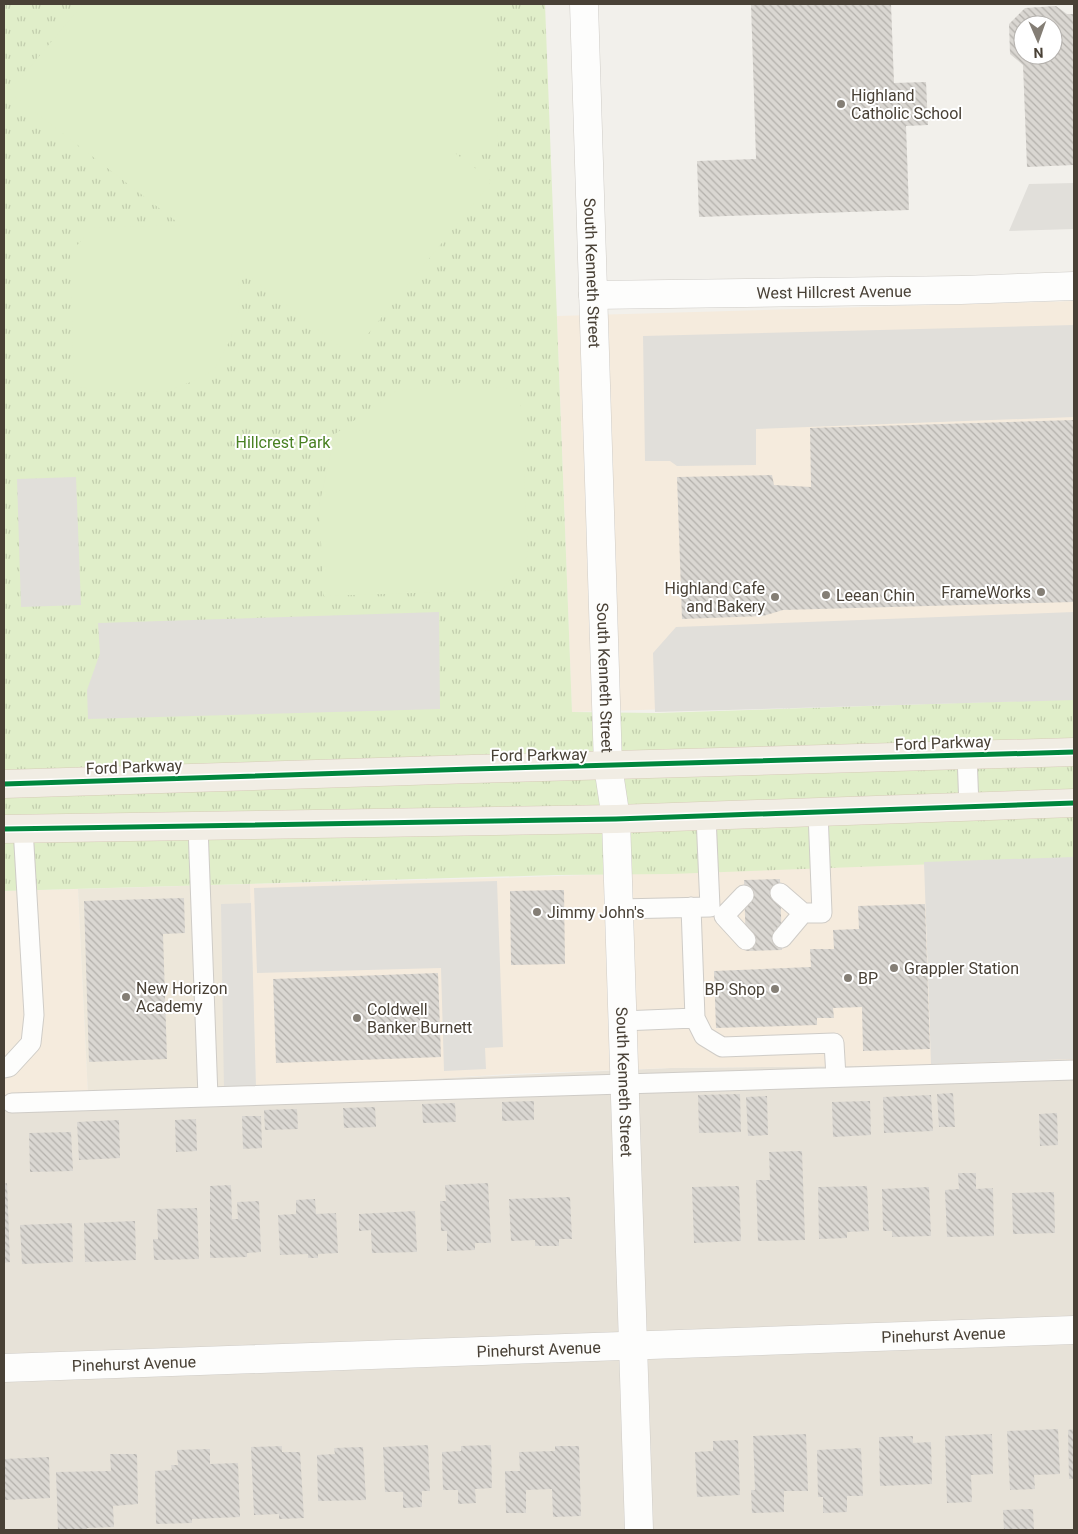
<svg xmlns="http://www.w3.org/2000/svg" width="1078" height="1534" viewBox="0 0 1078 1534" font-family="Roboto,sans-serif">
<defs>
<pattern id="grass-tufts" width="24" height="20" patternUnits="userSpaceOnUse" patternTransform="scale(1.25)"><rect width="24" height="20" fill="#e0eec9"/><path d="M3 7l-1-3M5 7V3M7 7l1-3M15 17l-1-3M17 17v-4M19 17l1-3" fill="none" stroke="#c2cdad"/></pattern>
<pattern id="building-back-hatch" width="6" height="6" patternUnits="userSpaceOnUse" patternTransform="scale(1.25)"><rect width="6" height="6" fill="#dad7d2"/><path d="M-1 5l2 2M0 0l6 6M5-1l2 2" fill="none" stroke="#b3b0ab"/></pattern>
</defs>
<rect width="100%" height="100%" fill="#f2f0eb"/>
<path fill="#e7e2d8" d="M1074,1060V1530H4V1098L671,1068L928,1065Z"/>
<path fill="#f5ebdd" d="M1074,301V697L572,712L557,316Z
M1074,858V1060L928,1065L671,1068L511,1074L256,1090L250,884L503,878Z
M78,889L88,1095L4,1098V891Z"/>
<path fill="#ede7da" d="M250,884L256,1090L88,1095L78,889Z"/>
<path fill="url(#grass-tufts)" d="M4,4H545L572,712L657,713L1074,699V859L671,874L556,875L4,891Z"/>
<path fill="#e0eec9" d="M83,4H497L498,152L455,153L492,181L351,355L237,267L240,307L230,340L214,370L191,382L166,391L117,393L74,386L70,253L93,228L181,225L9,92Z
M461,383L520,390L528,556L502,590L324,596L319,506L335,434L396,391Z"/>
<path fill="#e1dfda" d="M1074,183V229L1009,231L1029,184Z
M1074,325V417L756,429V465L677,466L670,461H645L643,336Z
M76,477L81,605L21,607L17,479Z
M439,612L440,709L88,719L87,690L100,653L98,623Z
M1074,612V700L655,712L653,653L676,627Z
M1074,857V1059L931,1064L924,862Z
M497,881L503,1047L485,1048L486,1069L444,1071L441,968L257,973L254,888Z
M251,903L256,1090L224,1091L221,904Z"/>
<path fill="url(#building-back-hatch)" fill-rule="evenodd" d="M751,4H891L894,83L926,82L928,125L906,126L909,210L699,217L697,161L756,159Z
M1056,6L1067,14H1074V165L1027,167L1023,65L1010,54L1009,24L1025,8ZM1023,25H1053V55H1023Z
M1074,420V602L783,610L763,616L682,619L677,477L772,475L774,485L811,487L810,428Z
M780,879L782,950L746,951L744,880Z
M564,890L565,964L511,965L510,891Z
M184,898L185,933L163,934L167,1059L89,1062L84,901Z
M925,904L930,1049L863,1051L862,1007L833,1008L834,1018H817V1025L716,1028L714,971L811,967L810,949H834L833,930L859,929L858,906Z
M438,973L441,1057L276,1063L273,979Z
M953,1093L955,1127H939L937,1094Z
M740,1094L741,1132L699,1133L698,1095Z
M931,1095L933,1131L884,1133L883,1097Z
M767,1096L768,1135L748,1136L746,1097Z
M534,1101V1120L502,1121V1102Z
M870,1101L871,1135L833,1137L832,1102Z
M455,1103L456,1122L423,1123L422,1104Z
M375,1107L376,1127L344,1128L343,1108Z
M297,1109L298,1129L265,1130L264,1110Z
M1057,1113L1058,1145L1040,1146L1039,1114Z
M242,1116H261L262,1148L243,1149Z
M196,1119L197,1151L176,1152L175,1120Z
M119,1120L120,1158L79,1160L77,1122Z
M71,1132L73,1171L30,1172L29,1133Z
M802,1151L805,1240L758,1241L756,1180H770L769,1152Z
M958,1173H976V1189L993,1188L994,1236L947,1237L945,1190L959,1189Z
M7,1183L10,1262L4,1263V1184Z
M488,1183L491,1243H475V1250L447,1251V1231H441L440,1201H446L445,1185Z
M231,1185L232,1219H238L237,1202L259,1201L261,1252L247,1253V1257L210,1258V1186Z
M739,1186L741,1241L694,1243L692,1187Z
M867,1186L869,1231L847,1232V1238L819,1239L818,1187Z
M929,1187L931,1236L892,1237V1231H883L882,1189Z
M1054,1192L1055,1233L1013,1234L1012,1193Z
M570,1197L572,1239H559V1246H535V1240L511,1241L509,1199Z
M315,1199L316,1214L336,1213L338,1253L318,1254V1258H308V1254L280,1255L278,1215L296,1214V1200Z
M197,1208L199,1259L154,1260L153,1239H158L157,1209Z
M415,1211L417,1252L372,1253L371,1230L359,1231V1214Z
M135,1221L136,1260L85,1262L84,1223Z
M72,1223L73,1262L22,1264L20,1225Z
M1058,1429L1060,1474L1034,1475L1035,1489L1010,1490L1007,1431Z
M1074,1429V1479H1069L1068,1430Z
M806,1434L808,1491H784V1512L752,1513L751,1490H755L753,1436Z
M992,1434L993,1474L971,1475L972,1502L947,1503L945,1436Z
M913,1436V1443L931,1442L932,1484L880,1486L879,1437Z
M738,1440L740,1495L697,1497L695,1452L713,1451V1441Z
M428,1445L430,1491H422V1507L403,1508V1492H385L383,1447Z
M491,1445L492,1488L475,1489L476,1503L458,1504V1490H443L442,1452L461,1451V1446Z
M282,1446V1452H300L304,1518L279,1519V1514L254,1515L251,1447Z
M555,1446H579L581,1516L553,1517L552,1489L526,1490V1513H506L505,1471H520L519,1452L555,1451Z
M363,1447L366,1500L318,1501L317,1455L335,1454L334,1448Z
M861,1448L863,1496H847V1512L823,1513V1497H818L817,1450Z
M210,1449V1464L238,1463L240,1517L192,1519V1523L156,1524L155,1471L172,1470L171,1465H178L177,1450Z
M110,1454H137L138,1504L113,1506L114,1527L87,1528V1530H58L56,1472L111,1471Z
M49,1457L50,1498L4,1500V1459Z
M1033,1509L1034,1530H1004L1003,1510Z"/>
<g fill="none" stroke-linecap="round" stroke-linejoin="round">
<defs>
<path id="lane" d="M967,755L969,807
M198,826L208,1097
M780,893L803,913
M744,895L724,916L746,940
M619,909L710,907L706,816
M782,938L803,913H822L818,812
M695,1018L704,1036L722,1047L834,1043L836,1077
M622,1021L695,1018L691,907
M4,1068L9,1067L31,1043L34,1015L23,828
M12,1103L1074,1070"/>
<g id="street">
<path id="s1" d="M584,4L608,766L616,819L639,1530"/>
<path id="s2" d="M593,295L961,290L1074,286"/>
<path id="s3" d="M4,1368L1074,1330"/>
</g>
<path id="primary" d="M4,784L472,769L1074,752
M4,829L616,819L1074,803"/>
</defs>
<use href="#lane" stroke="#cfccc7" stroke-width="21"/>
<use href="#street" stroke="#cfccc7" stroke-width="29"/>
<use href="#primary" stroke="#d6ccb7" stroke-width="29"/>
<use href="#lane" stroke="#fdfdfc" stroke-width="19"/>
<use href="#street" stroke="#fdfdfc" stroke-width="28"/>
<use href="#primary" stroke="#f1ede4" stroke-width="28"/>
<defs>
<path id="cycleway" d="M4,784L472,769L1074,752
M4,829L616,819L1074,803"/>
</defs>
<use href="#cycleway" stroke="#fff" stroke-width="8"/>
<use href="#cycleway" stroke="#00873e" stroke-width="5"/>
</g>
<g fill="#847e75" stroke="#fff" stroke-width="2">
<circle cx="841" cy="104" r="5"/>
<circle cx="1041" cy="592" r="5"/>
<circle cx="826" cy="595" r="5"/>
<circle cx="775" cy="597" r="5"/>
<circle cx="537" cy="912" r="5"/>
<circle cx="894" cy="968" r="5"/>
<circle cx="848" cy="978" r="5"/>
<circle cx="775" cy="989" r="5"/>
<circle cx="126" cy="997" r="5"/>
<circle cx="357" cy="1018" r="5"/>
</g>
<g text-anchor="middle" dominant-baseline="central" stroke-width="4" stroke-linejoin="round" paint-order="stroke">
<g font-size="16" fill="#494136" stroke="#fff" text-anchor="start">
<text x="851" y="95">Highland<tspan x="851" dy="18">Catholic School</tspan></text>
<text x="765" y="588" text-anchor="end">Highland Cafe<tspan x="765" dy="18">and Bakery</tspan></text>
<text x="1031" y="592" text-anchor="end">FrameWorks</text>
<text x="836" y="595">Leean Chin</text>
<text x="547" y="912">Jimmy John's</text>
<text x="904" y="968">Grappler Station</text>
<text x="858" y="978">BP</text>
<text x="136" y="988">New Horizon<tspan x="136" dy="18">Academy</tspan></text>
<text x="765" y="989" text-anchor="end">BP Shop</text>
<text x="367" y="1009">Coldwell<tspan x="367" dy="18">Banker Burnett</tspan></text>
</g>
<g font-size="16" fill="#494136" stroke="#fff">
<text stroke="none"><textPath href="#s1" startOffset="269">South Kenneth Street</textPath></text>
<text stroke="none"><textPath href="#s2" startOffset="241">West Hillcrest Avenue</textPath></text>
<text stroke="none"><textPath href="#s1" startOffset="674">South Kenneth Street</textPath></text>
<text transform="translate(943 743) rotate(-2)">Ford Parkway</text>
<text transform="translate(539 755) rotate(-1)">Ford Parkway</text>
<text transform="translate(134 767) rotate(-2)">Ford Parkway</text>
<text stroke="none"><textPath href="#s1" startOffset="1079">South Kenneth Street</textPath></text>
<text stroke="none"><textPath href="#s3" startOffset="940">Pinehurst Avenue</textPath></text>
<text stroke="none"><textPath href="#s3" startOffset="535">Pinehurst Avenue</textPath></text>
<text stroke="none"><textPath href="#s3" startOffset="130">Pinehurst Avenue</textPath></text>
</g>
<g font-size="16" fill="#498123" stroke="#fff">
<text x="283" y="442">Hillcrest Park</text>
</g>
</g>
<rect width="1078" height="1534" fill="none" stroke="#494136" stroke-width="10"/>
<g transform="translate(1038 40) rotate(178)"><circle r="24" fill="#ffffff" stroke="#b6b3af"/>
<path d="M0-4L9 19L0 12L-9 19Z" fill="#847e75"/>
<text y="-8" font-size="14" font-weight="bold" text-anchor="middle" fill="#494136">N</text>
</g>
</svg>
